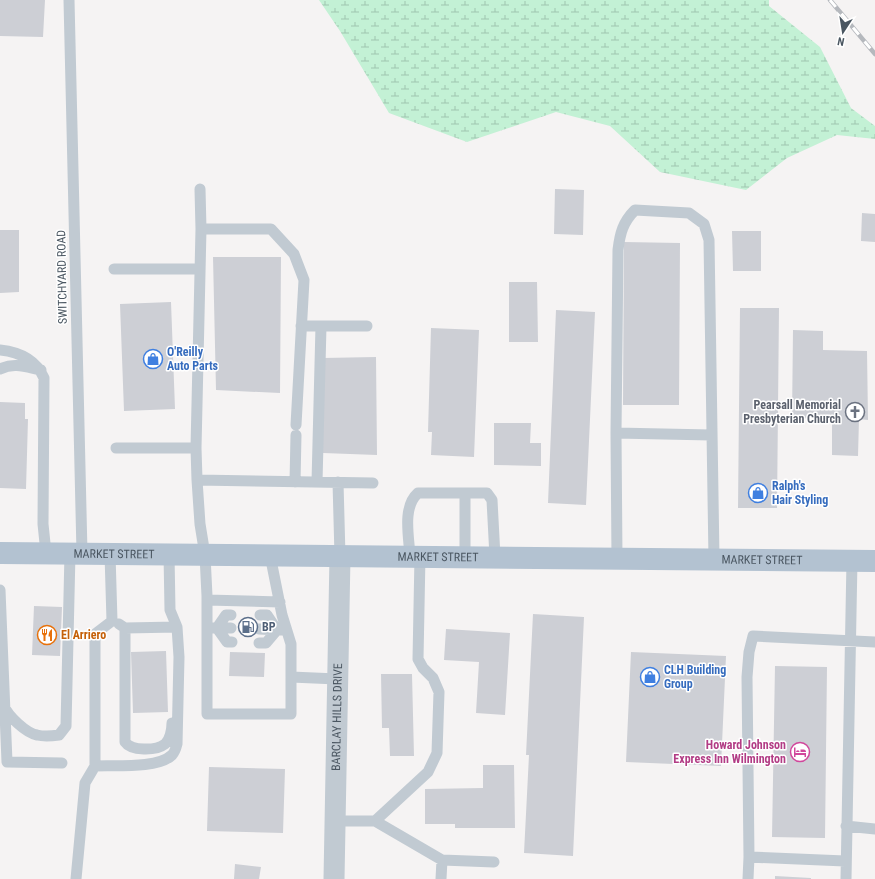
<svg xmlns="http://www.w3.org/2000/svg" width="875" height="879" viewBox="0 0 875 879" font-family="'Roboto Condensed',sans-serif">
<defs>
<pattern id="wetland-marsh" width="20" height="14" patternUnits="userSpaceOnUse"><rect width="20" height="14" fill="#c3f1d5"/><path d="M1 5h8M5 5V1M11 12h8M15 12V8" fill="none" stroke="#a0c6b0"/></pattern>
</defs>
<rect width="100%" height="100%" fill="#f5f3f3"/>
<path fill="url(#wetland-marsh)" d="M319,0H769V6L820,47L851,108L875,126V139L837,135L787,158L746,190L660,172L610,126L556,112L467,142L389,113L340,31Z"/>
<path fill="#cdcfd5" d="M0,0H45L43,37L0,36Z
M555,189L584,190L583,235L554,234Z
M862,213L875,214V242L861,241Z
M0,230H19V292L0,293Z
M732,231H761V271H733Z
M624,242L680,243L679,405H623Z
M213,257H281L280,393L216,390Z
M509,282H537L538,342H509Z
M171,302L175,409L124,411L120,304Z
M740,308H779L777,508H738Z
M556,310L595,312L586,505L548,503Z
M431,328L479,330L474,457L431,455L432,432H428Z
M793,330L823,331V350L867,351L868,420L859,419L858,456L832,455V419L792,418Z
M376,357L377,455L323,453V358Z
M0,402L25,403V419H28L26,489L0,488Z
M494,423H531L530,443H541V466L494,465Z
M34,606L62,607L60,656L32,655Z
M533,614L584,617L573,856L524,853L529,755H526Z
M446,629L510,633L505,715L476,713L479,662L444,660Z
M166,651L168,712L133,713L131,652Z
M230,652L265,653L264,677L229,676Z
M631,652L726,656L721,766L626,762Z
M775,666L827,667L825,838L772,837Z
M381,674H412L414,756H390L389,728H382Z
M483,765H514L515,828H455V824H425V789L483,788Z
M209,767L285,769L283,833L207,831Z
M235,864L261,867L259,879H234Z
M775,876L811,878V879H775Z"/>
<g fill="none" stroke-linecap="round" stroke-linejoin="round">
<path stroke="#c1cad2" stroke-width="11" d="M69,0L82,553
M201,229H271L294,254L304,280L296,425
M114,269H200
M301,326H321
M0,350C19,352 36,360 44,378L43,524L46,553
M0,369C14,362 26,367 41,370
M616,433L711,435
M116,448H196L197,480L200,524L205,555L207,596V714H291V644L282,615L270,555
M196,448L201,229L200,189
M197,480L373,483
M295,482L296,435
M317,482L321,326H367
M338,482L340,556
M410,556C409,537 402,507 418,493H465
M465,557V493H487L492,500L495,557
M617,558L616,433L618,250C620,233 623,222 635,210L689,213L704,224L709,240L714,559
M0,590L7,762L62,763
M207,600L280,602
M231,615H226L217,628L227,642H232
M119,624L125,628L177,627
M125,628V742C131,751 156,751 165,744C170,740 172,730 172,723
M212,628H231
M259,629L281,630
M259,643H266L277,630L267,615H260
M291,677L337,679
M4,706C8,716 26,733 37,735C45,737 52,736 59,735L66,726L70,553
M95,766C114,765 158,769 172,755C174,753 176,748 177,744L179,657L177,627L170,610L169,554
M335,821H375L428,772L437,753L439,692L433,678L423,668L418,659L420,556
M375,821L442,860L494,862
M846,826L875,829
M749,857L747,677L749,652L753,636L875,642
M76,879L85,783L95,766V634L112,621L110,554
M441,879L442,860
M748,879L749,857L845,861
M846,879L852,560"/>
<path stroke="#c1cad2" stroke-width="21" id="s1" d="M334,879L340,556"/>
<path stroke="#b3c2d1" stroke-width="22" id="s2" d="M0,553L875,561"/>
<defs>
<path id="rail" d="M830,0L875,54"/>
</defs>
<use href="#rail" stroke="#b5b8bd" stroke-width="4.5"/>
<use href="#rail" stroke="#fff" stroke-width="3" stroke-dasharray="9" stroke-linecap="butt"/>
</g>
<defs>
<symbol id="shop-ring" viewBox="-11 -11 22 22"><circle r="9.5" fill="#fff" stroke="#3f7fe0" stroke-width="1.5"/><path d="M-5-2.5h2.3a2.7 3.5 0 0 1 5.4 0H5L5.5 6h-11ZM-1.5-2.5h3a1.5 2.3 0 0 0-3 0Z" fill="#3f7fe0"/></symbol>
<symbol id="church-ring" viewBox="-11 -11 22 22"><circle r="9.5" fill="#fff" stroke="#6b7280" stroke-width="1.5"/><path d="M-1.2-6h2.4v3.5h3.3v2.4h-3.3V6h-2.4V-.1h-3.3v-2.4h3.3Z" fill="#6b7280"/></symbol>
<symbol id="fuel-ring" viewBox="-11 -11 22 22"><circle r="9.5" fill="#fff" stroke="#5c6f8a" stroke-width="1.5"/><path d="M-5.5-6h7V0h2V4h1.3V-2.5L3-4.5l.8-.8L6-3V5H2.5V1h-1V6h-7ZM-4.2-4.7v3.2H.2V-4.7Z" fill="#5c6f8a"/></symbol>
<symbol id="restaurant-ring" viewBox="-11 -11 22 22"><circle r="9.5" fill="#fff" stroke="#e8710a" stroke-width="1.5"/><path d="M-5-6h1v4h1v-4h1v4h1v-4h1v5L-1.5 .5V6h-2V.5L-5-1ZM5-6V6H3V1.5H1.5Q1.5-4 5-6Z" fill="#e8710a"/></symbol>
<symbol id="hotel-ring" viewBox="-11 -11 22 22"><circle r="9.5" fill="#fff" stroke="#d1479c" stroke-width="1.5"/><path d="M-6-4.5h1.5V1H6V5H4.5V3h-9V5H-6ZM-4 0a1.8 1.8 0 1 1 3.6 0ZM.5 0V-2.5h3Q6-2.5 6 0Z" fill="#d1479c"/></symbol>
</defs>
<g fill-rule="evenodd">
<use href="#shop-ring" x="142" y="348" width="22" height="22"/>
<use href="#church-ring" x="844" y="401" width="22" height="22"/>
<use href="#shop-ring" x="747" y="482" width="22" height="22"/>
<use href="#fuel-ring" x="237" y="616" width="22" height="22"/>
<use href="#restaurant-ring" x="36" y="624" width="22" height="22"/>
<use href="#shop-ring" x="639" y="666" width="22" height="22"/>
<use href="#hotel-ring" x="789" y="741" width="22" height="22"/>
</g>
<g text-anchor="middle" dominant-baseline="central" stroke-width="3" stroke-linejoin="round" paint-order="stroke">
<g font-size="12" fill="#4a5661" stroke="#fff">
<text transform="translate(62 277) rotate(-91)">SWITCHYARD ROAD</text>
<text stroke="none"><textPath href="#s2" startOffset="114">MARKET STREET</textPath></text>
<text stroke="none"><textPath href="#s2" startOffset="438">MARKET STREET</textPath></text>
<text stroke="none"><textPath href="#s2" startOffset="762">MARKET STREET</textPath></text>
<text stroke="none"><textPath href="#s1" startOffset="162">BARCLAY HILLS DRIVE</textPath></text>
</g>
<g font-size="12" font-weight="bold" fill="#366cbe" stroke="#fff" text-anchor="start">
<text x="167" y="352">O'Reilly<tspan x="167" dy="14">Auto Parts</tspan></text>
<text x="772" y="486">Ralph's<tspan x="772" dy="14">Hair Styling</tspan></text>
<text x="664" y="670">CLH Building<tspan x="664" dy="14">Group</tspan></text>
</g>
<g font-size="12" font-weight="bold" fill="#5b616d" stroke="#fff" text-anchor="end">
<text x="841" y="405">Pearsall Memorial<tspan x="841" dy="14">Presbyterian Church</tspan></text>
</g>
<g font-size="12" font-weight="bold" fill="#4e5e75" stroke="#fff" text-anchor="start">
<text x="262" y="627">BP</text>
</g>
<g font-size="12" font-weight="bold" fill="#c56008" stroke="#fff" text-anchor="start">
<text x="61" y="635">El Arriero</text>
</g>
<g font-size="12" font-weight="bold" fill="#b23c85" stroke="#fff" text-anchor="end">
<text x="786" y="745">Howard Johnson<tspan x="786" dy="14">Express Inn Wilmington</tspan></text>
</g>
</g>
<g transform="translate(843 32) rotate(192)" stroke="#ffffff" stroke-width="3" paint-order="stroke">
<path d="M0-3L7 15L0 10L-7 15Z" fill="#4a5661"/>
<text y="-6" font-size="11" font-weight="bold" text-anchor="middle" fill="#4a5661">N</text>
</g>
</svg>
